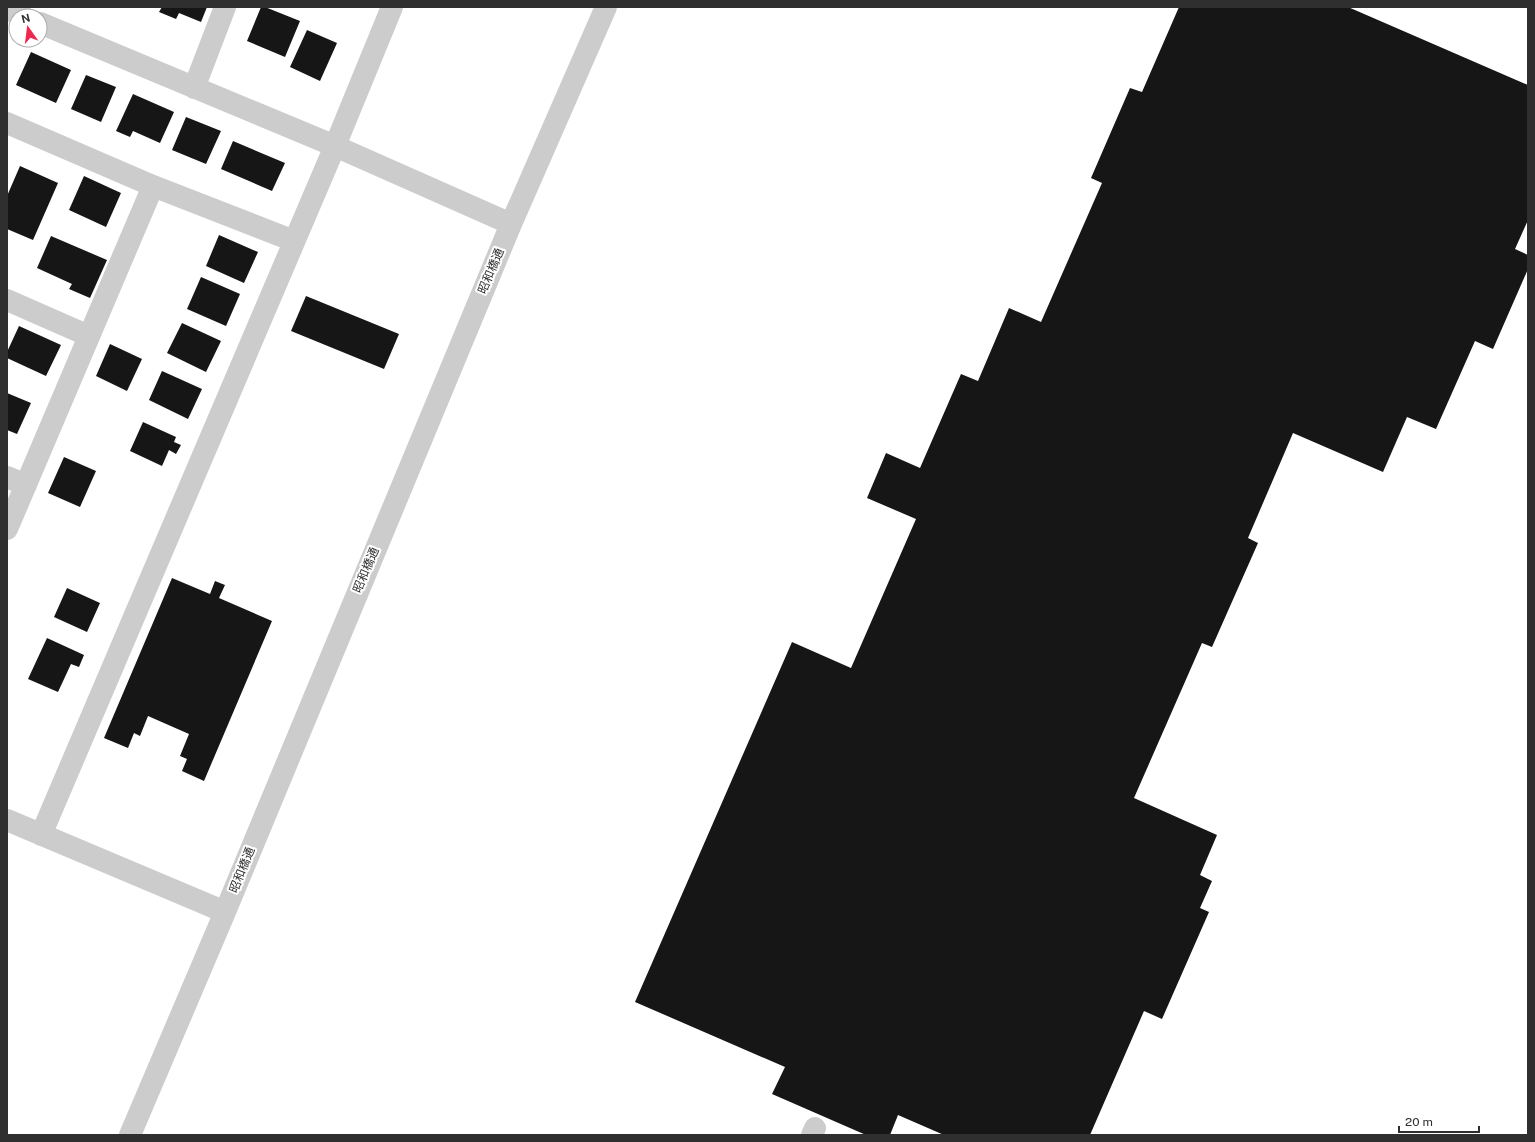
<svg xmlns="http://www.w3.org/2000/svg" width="1535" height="1142" viewBox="0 0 1535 1142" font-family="'Public Sans','Noto Sans JP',sans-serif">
<rect width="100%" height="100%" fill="#fff"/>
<path fill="#161616" d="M162,7H207L201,22L179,13L176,19L159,12Z
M261,7H265L300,21L285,57L247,41Z
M1179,7H1348L1528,85V220L1515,249L1528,255V269L1493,349L1475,341L1436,429L1407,417L1383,472L1293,433L1248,538L1258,543L1212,647L1202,643L1134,798L1217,835L1200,875L1212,881L1200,908L1209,912L1162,1019L1144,1011L1090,1135H944L898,1115L890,1135H866L772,1094L785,1067L635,1002L792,642L851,668L916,519L867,498L886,453L920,468L961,374L978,381L1009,308L1041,322L1102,183L1091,178L1130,88L1142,92Z
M307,30L337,43L320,81L290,67Z
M31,52L71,70L56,103L16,85Z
M86,75L116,87L101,122L71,109Z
M133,94L174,112L160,143L133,131L130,137L116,131Z
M186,117L221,131L206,164L172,150Z
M233,141L285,163L272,191L221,169Z
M20,166L58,183L33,240L7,229V196Z
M84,176L121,193L106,227L69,210Z
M219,235L258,252L244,283L206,266Z
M51,236L107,260L90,298L69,289L72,284L37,268Z
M201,277L240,294L226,326L187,309Z
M306,296L399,334L384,369L291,331Z
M182,323L221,341L206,372L167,353Z
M19,326L61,345L46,376L7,358V352Z
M110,344L142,359L127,391L96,376Z
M162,371L202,389L188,419L149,400Z
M7,393L31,403L17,434L7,430Z
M143,422L176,437L174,442L181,445L176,454L169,450L162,466L130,451Z
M64,457L96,471L80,507L48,493Z
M172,578L210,594L215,581L225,585L219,598L272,621L204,781L182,771L187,759L180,756L189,734L148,716L140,736L134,733L128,748L104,738Z
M67,588L100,603L87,632L54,617Z
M47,638L84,655L79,667L71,664L58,692L28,679Z"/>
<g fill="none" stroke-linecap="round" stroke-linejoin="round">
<path stroke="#ccc" stroke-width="22" d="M7,9L23,16
M40,23L335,146L511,224
M194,88L225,7
M7,123L153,186L294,241
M7,300L89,336
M7,477L26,485
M7,529L153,186
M7,820L225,912
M41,835L335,146L392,7
M130,1135L225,912L511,224L606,7
M812,1135L815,1128"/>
</g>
<g text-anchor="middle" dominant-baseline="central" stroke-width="4" stroke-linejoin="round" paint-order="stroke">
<g font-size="12" fill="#2f2f2f" stroke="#fff">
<text transform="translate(491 271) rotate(-67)">昭和橋通</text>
<text transform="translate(366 570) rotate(-67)">昭和橋通</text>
<text transform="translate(242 870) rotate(-68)">昭和橋通</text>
</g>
</g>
<rect width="1535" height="1142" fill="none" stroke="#2f2f2f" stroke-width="16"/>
<g transform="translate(28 28) rotate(346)"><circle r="19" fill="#ffffff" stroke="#acacac"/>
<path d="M0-3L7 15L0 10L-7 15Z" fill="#f0274c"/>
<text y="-6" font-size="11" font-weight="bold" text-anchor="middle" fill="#2f2f2f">N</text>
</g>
<path d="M1399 1126v6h80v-6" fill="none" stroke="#2f2f2f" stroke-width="2"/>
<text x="1405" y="1126" font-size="12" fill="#2f2f2f" stroke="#ffffff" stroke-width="3" paint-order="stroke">20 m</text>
</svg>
